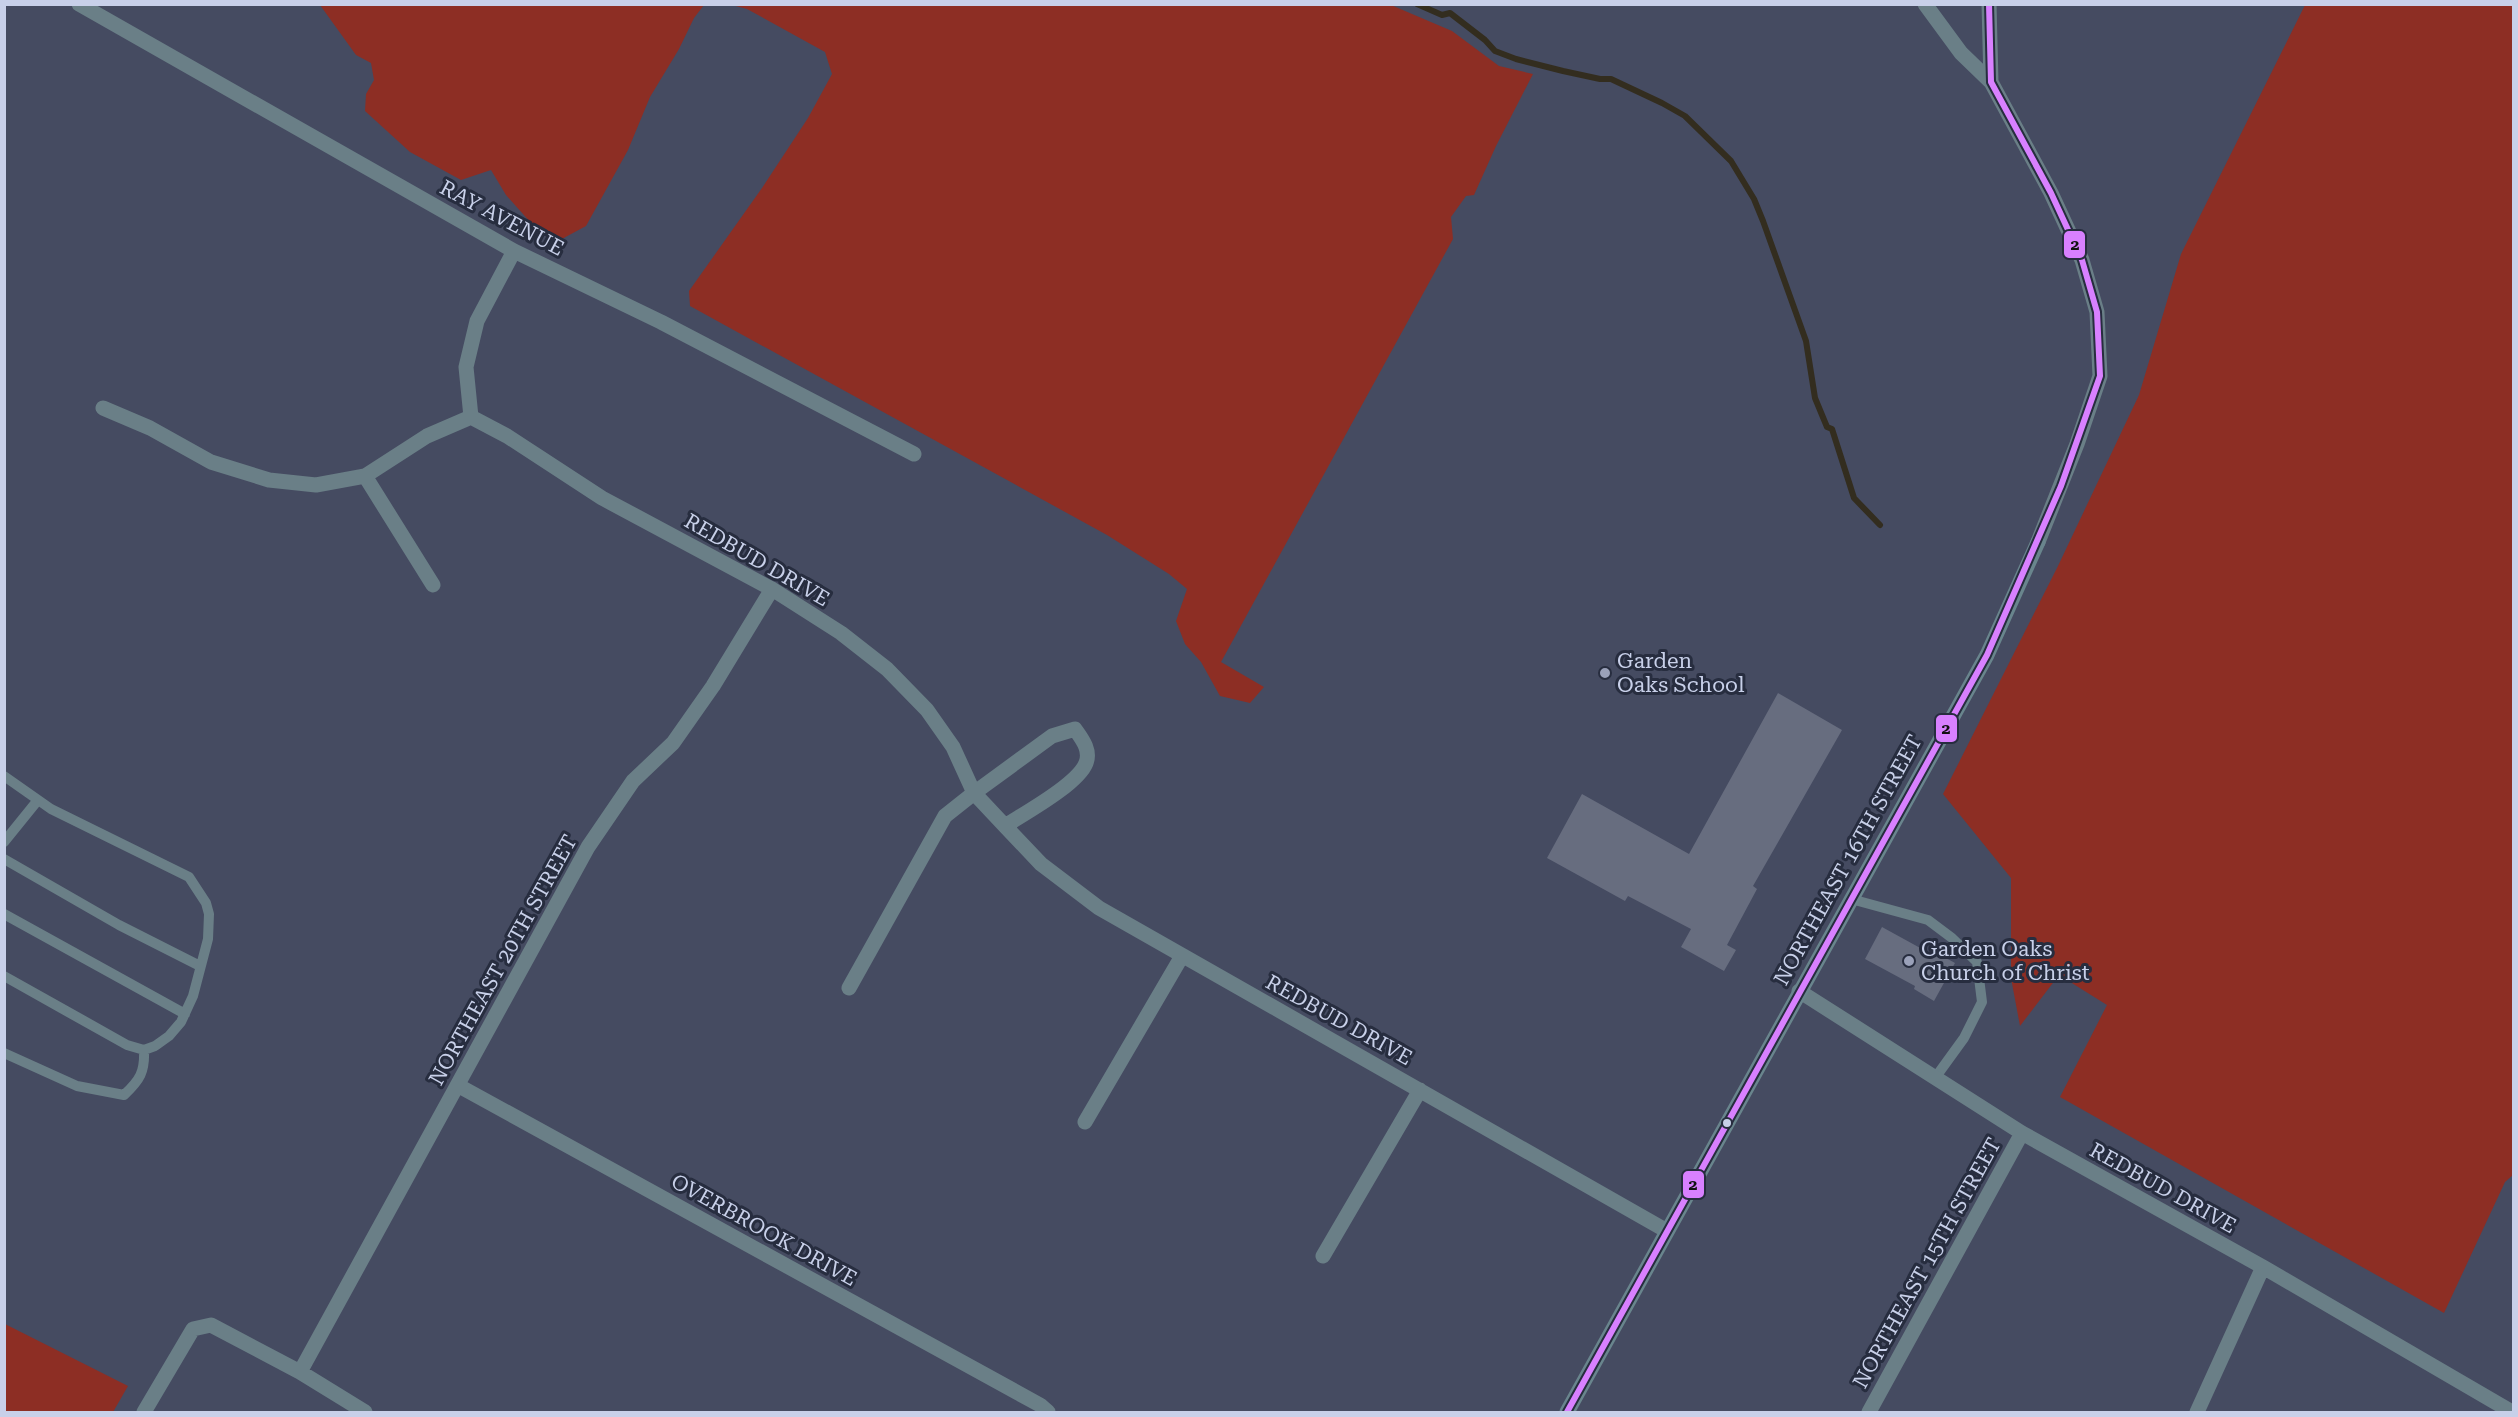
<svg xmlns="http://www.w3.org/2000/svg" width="2518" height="1417" viewBox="0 0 2518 1417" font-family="'Roboto Serif',serif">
<rect width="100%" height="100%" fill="#454b61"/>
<path fill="#8d2e24" d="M320,5H704L694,18L679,49L650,97L628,150L586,226L560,240L540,233L506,195L491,170L461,180L410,152L365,111L366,94L374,80L371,63L356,55Z
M732,5H1391L1452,31L1499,66L1533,74L1496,146L1474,195L1466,196L1451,217L1453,239L1221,662L1264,687L1250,703L1220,696L1201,662L1185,644L1176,621L1187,589L1169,574L1107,535L690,306L689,291L762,188L808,118L832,74L825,52L747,9Z
M2305,5H2513V1175L2505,1182L2444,1313L2060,1097L2107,1005L2059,975L2020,1026L2011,978V878L1943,794L2058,566L2139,395L2181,254Z
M5,1324L128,1386L113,1412H5Z"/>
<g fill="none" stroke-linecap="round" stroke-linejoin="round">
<path stroke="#332d1f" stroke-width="6" d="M1417,4L1442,15L1450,13L1485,40L1495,51L1516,59L1563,71L1600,79H1611L1662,103L1685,116L1731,161L1754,199L1763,221L1806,341L1815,398L1827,427L1832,429L1854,498L1880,525"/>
</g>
<path fill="#676d7f" d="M1778,693L1842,730L1753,886L1757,889L1727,945L1736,950L1724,971L1681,947L1691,929L1628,896L1625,901L1547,858L1582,794L1689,854Z
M1882,927L1933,955L1935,952L1955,963L1934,1001L1914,989L1915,986L1865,959Z"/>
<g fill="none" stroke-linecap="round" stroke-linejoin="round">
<path stroke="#6a7f87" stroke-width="10" d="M4,776L51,809L189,877L206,903L209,914L208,939L193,996L181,1022L169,1036L155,1046L144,1050L127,1045L4,976
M4,842L38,800
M4,859L119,925L200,966
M1851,899L1928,920L1952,938L1977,962L1982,1002L1964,1038L1935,1078
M4,914L185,1014
M4,1053L77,1086L124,1095C140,1080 145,1072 144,1050"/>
<path stroke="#6a7f87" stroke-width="15" d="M79,4L514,251L661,322L914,454
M1925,4L1961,53L1991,82
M1989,4L1991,82L2051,193L2082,260L2097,312L2100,376L2077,444L2038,542
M103,408L150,428L211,462L269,480L316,485L365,476L427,436L471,417
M471,417L507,436L602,498L772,589L841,633L887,669L927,710L953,747L974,793L1005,826L1041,864L1099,908L1667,1231
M471,417L466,367L477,321L514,251
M365,476L433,585
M849,988L945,816L974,793L1052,736L1075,729C1082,739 1091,750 1086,763C1078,784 1025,813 1005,826
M1799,991L2022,1133L2263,1267L2512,1412
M459,1086L1040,1405L1048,1412
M1085,1122L1182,956
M1323,1256L1420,1090
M300,1372L588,847L633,781L673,743L713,686L772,589
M144,1412L193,1329L211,1325L300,1372L365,1412
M1869,1412L2022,1133
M2197,1412L2263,1267"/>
<path stroke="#69858d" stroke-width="15" d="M1567,1412L1987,655L2038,542"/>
<defs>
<path id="bus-1" d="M1567,1412L1987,655L2061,486L2100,376L2097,312L2082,260L2051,193L1991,82L1989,4"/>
</defs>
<use href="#bus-1" stroke="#272d3f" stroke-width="10"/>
<use href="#bus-1" stroke="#d880ff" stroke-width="6"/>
</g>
<g fill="#9aa1b9" stroke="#272d3f" stroke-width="2">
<circle cx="1605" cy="673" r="6"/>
<circle cx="1909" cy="961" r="6"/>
</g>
<circle fill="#c8d0e9" stroke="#272d3f" stroke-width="2" cx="1727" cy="1123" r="5"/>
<g text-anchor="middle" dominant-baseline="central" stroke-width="6" stroke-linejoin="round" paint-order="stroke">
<g font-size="21" fill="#c8d0e9" stroke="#272d3f">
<text transform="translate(502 218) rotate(28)">RAY AVENUE</text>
<text transform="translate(757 560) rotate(30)">REDBUD DRIVE</text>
<text transform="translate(1848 860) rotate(-61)">NORTHEAST 16TH STREET</text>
<text transform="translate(503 960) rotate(-61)">NORTHEAST 20TH STREET</text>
<text transform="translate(1339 1020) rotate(29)">REDBUD DRIVE</text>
<text transform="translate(2163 1188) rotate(29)">REDBUD DRIVE</text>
<text transform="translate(764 1230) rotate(29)">OVERBROOK DRIVE</text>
<text transform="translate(1927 1263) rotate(-61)">NORTHEAST 15TH STREET</text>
</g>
<g font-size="21" fill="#c8d0e9" stroke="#272d3f" text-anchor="start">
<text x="1617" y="661">Garden<tspan x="1617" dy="24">Oaks School</tspan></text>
<text x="1921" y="949">Garden Oaks<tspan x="1921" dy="24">Church of Christ</tspan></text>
</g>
</g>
<g stroke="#272d3f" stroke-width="2">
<rect x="2063" y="230" width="23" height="29" rx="6" fill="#d880ff"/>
<rect x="1935" y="714" width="23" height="29" rx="6" fill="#d880ff"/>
<rect x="1682" y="1170" width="23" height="29" rx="6" fill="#d880ff"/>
</g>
<g font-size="16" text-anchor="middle" font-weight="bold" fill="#111">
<text x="2075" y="250">2</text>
<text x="1946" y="734">2</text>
<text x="1693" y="1190">2</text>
</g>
<rect width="2518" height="1417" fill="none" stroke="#c8d0e9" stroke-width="12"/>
</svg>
